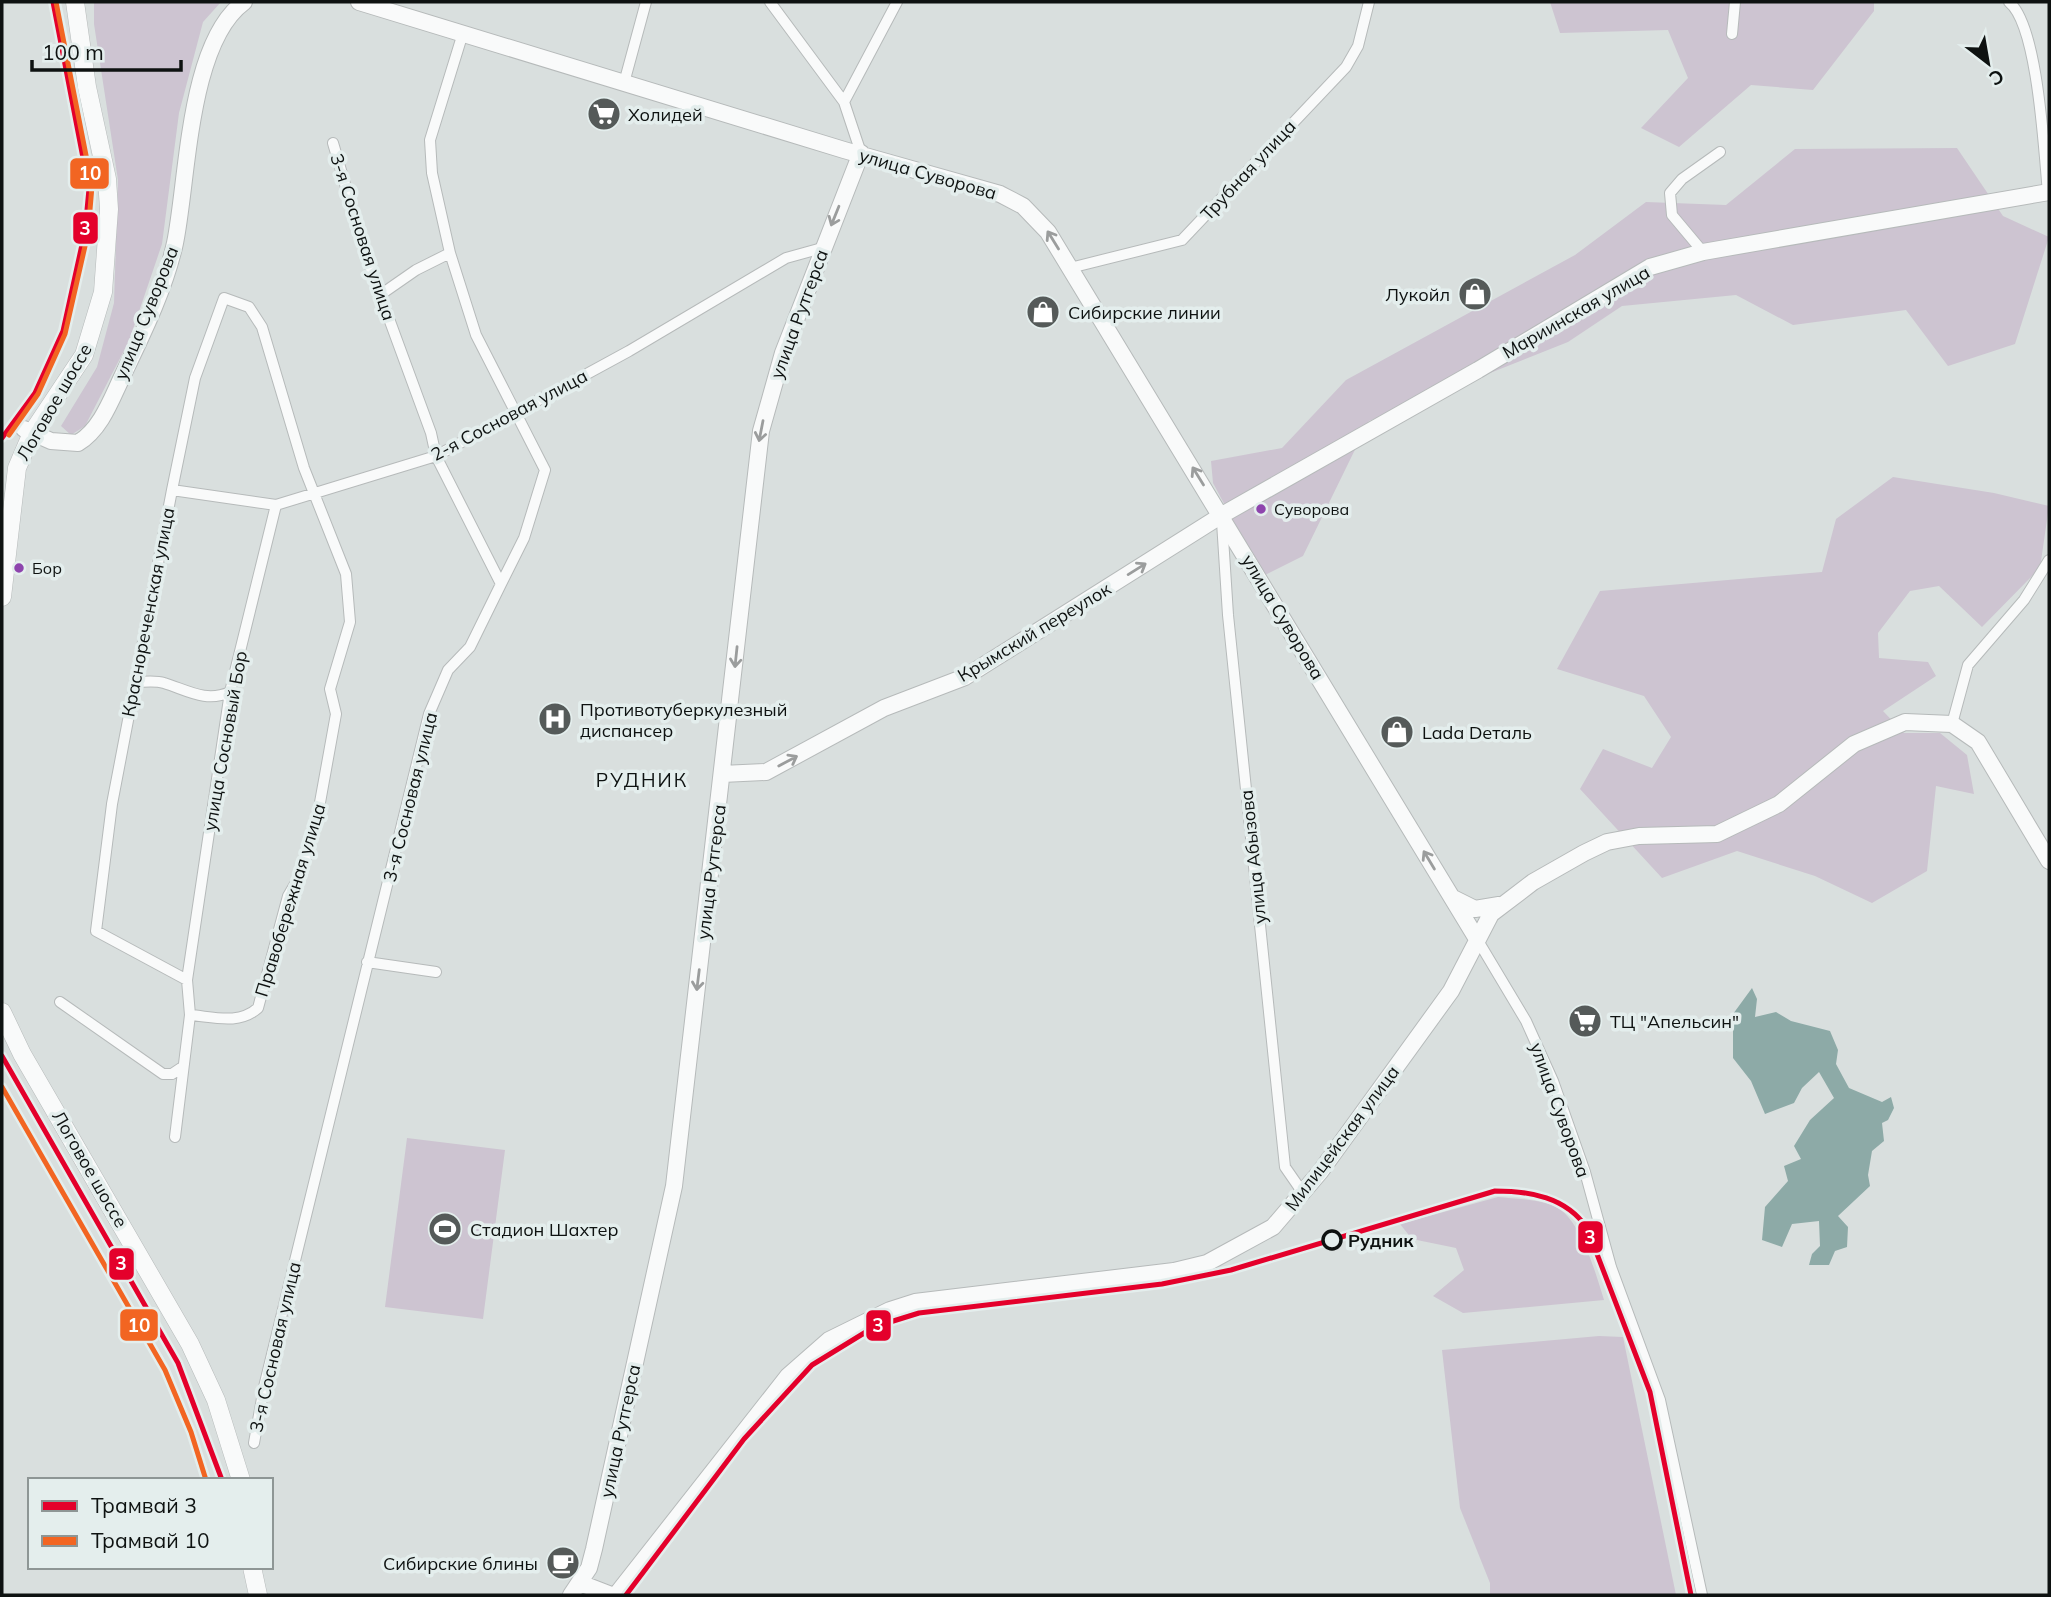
<svg xmlns="http://www.w3.org/2000/svg" width="2051" height="1597" viewBox="0 0 2051 1597" font-family="Mulish,sans-serif">
<rect width="100%" height="100%" fill="#d9dfde"/>
<path fill="#cdc4d1" d="M94,2H221L203,22L179,113L162,244L129,341L85,426L71,435L61,426L97,367L114,303L118,180L94,24Z
M1550,2H1874V11L1813,90L1751,85L1679,147L1641,128L1688,78L1668,30L1560,33Z
M1957,148L2003,216L2049,237L2015,344L1948,366L1906,310L1793,325L1736,295L1622,306L1568,342L1369,421L1303,556L1263,576L1213,483L1211,461L1282,448L1346,380L1575,255L1646,202L1726,205L1795,149Z
M1893,477L1994,493L2049,506L2040,568L1982,627L1939,586L1910,591L1878,633L1879,658L1928,662L1936,676L1883,711L1904,733H1940L1967,755L1974,794L1936,786L1927,871L1872,903L1815,876L1737,851L1662,878L1580,789L1603,749L1652,768L1671,737L1644,696L1557,669L1600,591L1822,572L1836,519Z
M407,1138L505,1150L483,1319L385,1307Z
M1498,1197C1516,1199 1548,1199 1562,1211C1583,1228 1596,1274 1604,1300L1463,1313L1433,1296L1464,1270L1456,1248L1412,1239L1400,1224Z
M1599,1336L1623,1337L1676,1595H1490V1583L1460,1508L1442,1350Z"/>
<path fill="#8daaa7" d="M1752,988L1757,999L1755,1017L1776,1012L1791,1021L1830,1031L1838,1050L1836,1064L1849,1088L1882,1102L1891,1097L1894,1108L1888,1120L1882,1123L1884,1141L1872,1151L1868,1175L1870,1186L1838,1216L1848,1227L1847,1247L1835,1251L1829,1265H1809L1812,1254L1820,1246L1819,1221L1792,1224L1782,1247L1762,1240L1765,1207L1788,1181L1784,1166L1801,1159L1794,1146L1810,1120L1834,1098L1819,1072L1802,1088L1794,1103L1765,1114L1751,1081L1733,1058V1014Z"/>
<g fill="none" stroke-linecap="round" stroke-linejoin="round">
<defs>
<path id="street" d="M770,2L844,102
M2009,2C2038,25 2044,152 2048,193
M463,33L430,140L432,173L450,253L476,335L545,470L524,538L501,584
M1732,34L1735,2
M624,83L646,2
M861,153L844,102L897,2
M1703,252L1672,215L1670,193L1682,179L1720,152
M1070,268L1182,240L1346,67L1358,46L1369,2
M380,295L416,270L450,253
M172,490L276,505L436,456L629,351L786,258L822,248
M1222,522L1228,615L1285,1167L1303,1193
M135,682C144,682 155,680 164,683C187,690 206,703 230,692
M1952,724L1968,665L2024,600L2049,560
M1477,939L1526,1021L1553,1081L1585,1172L1611,1267L1660,1400L1702,1595
M367,962L436,972
M187,980L230,692L276,505
M60,1002L163,1074H172L181,1068
M175,1137L190,1015L187,980L96,931L112,804L172,490L195,378L224,298L249,307L262,327L304,468L346,574L350,622L330,689L336,714L319,808L302,872L288,896L258,1008C239,1025 214,1017 190,1015
M254,1443L264,1387L429,714L448,670L470,647L501,584L436,456L431,433L366,256L333,143"/>
<path id="secondary" d="M359,2L844,150L1000,194L1023,206L1048,232L1477,939
M24,429L51,441L78,443C101,429 111,400 122,377C142,335 165,289 175,243C188,180 188,43 244,2
M722,774L766,772L884,708L965,677L1222,515L1478,370L1650,267L1703,252L2049,192
M1453,898L1475,909L1499,905
M580,1583L611,1595
M571,1595L589,1568L594,1549L674,1186L761,431L783,353L861,153
M616,1595L788,1376L829,1340L890,1310L915,1302L1174,1271L1207,1263L1273,1227L1320,1172L1451,991L1491,914L1533,882L1584,853L1607,842L1639,836L1717,834L1779,804L1854,744L1905,722L1952,724L1978,742L2049,861"/>
<path id="primary" d="M2,597L17,468L32,433L84,355L103,292L109,209L107,179L87,87L75,2
M2,1012L22,1054L190,1344L216,1400L241,1480
M252,1567L258,1595"/>
</defs>
<use href="#street" stroke="#b6baba" stroke-width="12"/>
<use href="#secondary" stroke="#b6baba" stroke-width="18"/>
<use href="#primary" stroke="#b6baba" stroke-width="19"/>
<use href="#street" stroke="#f9fafa" stroke-width="10"/>
<use href="#secondary" stroke="#f9fafa" stroke-width="16"/>
<use href="#primary" stroke="#f9fafa" stroke-width="18"/>
<defs>
<path id="tram-1" d="M2,438L35,393L63,331L85,231L89,189L53,2
M2,1056L178,1363L222,1480
M626,1595L744,1439L812,1365L874,1327L919,1313L1162,1284L1231,1270L1495,1191C1530,1191 1566,1197 1587,1228L1650,1392L1691,1595"/>
<path id="tram-2" d="M9,435L38,394L65,334L88,233L92,186L56,2
M2,1087L165,1370L191,1432L206,1480"/>
</defs>
<use href="#tram-1" stroke="#e4eeed" stroke-width="10"/>
<use href="#tram-2" stroke="#e4eeed" stroke-width="10"/>
<use href="#tram-1" stroke="#e4002b" stroke-width="5"/>
<use href="#tram-2" stroke="#f26522" stroke-width="5"/>
</g>
<defs><path id="oneway-shaft" d="M-6 0H5M1.5-3L5.5 0L1.5 3" fill="none" stroke-width="1.6" stroke-linecap="round" stroke-linejoin="round" transform="scale(1.75)"/></defs>
<g stroke="#9b9d9d">
<use href="#oneway-shaft" transform="translate(835 216) rotate(112)"/>
<use href="#oneway-shaft" transform="translate(1053 240) rotate(-122)"/>
<use href="#oneway-shaft" transform="translate(761 431) rotate(101)"/>
<use href="#oneway-shaft" transform="translate(1198 476) rotate(-122)"/>
<use href="#oneway-shaft" transform="translate(1137 569) rotate(-32)"/>
<use href="#oneway-shaft" transform="translate(736 657) rotate(96)"/>
<use href="#oneway-shaft" transform="translate(788 761) rotate(-28)"/>
<use href="#oneway-shaft" transform="translate(1429 860) rotate(-121)"/>
<use href="#oneway-shaft" transform="translate(698 980) rotate(97)"/>
</g>
<defs>
<symbol id="supermarket-disc" viewBox="-11 -11 22 22"><circle r="9.5" fill="#555a59" stroke="#e4eeed"/><path d="M-6-5.5h2.5l.6 2H6L4.5 2H-2.5L-4.4-4H-6ZM-1.5 3.2a1.3 1.3 0 1 0 .1 0ZM3 3.2a1.3 1.3 0 1 0 .1 0Z" fill="#fff"/></symbol>
<symbol id="shop-disc" viewBox="-11 -11 22 22"><circle r="9.5" fill="#555a59" stroke="#e4eeed"/><path d="M-5-2.5h2.3a2.7 3.5 0 0 1 5.4 0H5L5.5 6h-11ZM-1.5-2.5h3a1.5 2.3 0 0 0-3 0Z" fill="#fff"/></symbol>
<symbol id="hospital-disc" viewBox="-11 -11 22 22"><circle r="9.5" fill="#555a59" stroke="#e4eeed"/><path d="M-5-5h3v3.5h4V-5h3V5h-3V1.5h-4V5h-3Z" fill="#fff"/></symbol>
<symbol id="stadium-disc" viewBox="-11 -11 22 22"><circle r="9.5" fill="#555a59" stroke="#e4eeed"/><path d="M0-5a6.5 5 0 1 0 0 10a6.5 5 0 1 0 0-10ZM-3.5-1.8h7v3.6h-7Z" fill="#fff"/></symbol>
<symbol id="cafe-disc" viewBox="-11 -11 22 22"><circle r="9.5" fill="#555a59" stroke="#e4eeed"/><path d="M-5.5-4.5H6V0H3Q3 3.5 0 3.5H-2.5Q-5.5 3.5-5.5 0ZM3-3.2v2h1.7v-2ZM-6 4.5H4V6H-6Z" fill="#fff"/></symbol>
</defs>
<g fill-rule="evenodd">
<use href="#supermarket-disc" x="585" y="95" width="38" height="38"/>
<use href="#shop-disc" x="1456" y="275" width="38" height="38"/>
<use href="#shop-disc" x="1024" y="293" width="38" height="38"/>
<use href="#hospital-disc" x="536" y="700" width="38" height="38"/>
<use href="#shop-disc" x="1378" y="713" width="38" height="38"/>
<use href="#supermarket-disc" x="1566" y="1002" width="38" height="38"/>
<use href="#stadium-disc" x="426" y="1210" width="38" height="38"/>
<use href="#cafe-disc" x="544" y="1544" width="38" height="38"/>
</g>
<g fill="#8e44ad" stroke="#e4eeed" stroke-width="2.5">
<circle cx="1261" cy="509" r="6"/>
<circle cx="19" cy="568" r="6"/>
</g>
<circle fill="#e4eeed" stroke="#0e1211" stroke-width="3.5" cx="1332" cy="1240" r="9"/>
<g text-anchor="middle" dominant-baseline="central" stroke-width="7" stroke-linejoin="round" paint-order="stroke">
<g font-size="16" fill="#0e1211" stroke="#e4eeed" text-anchor="start">
<text x="1274" y="509">Суворова</text>
<text x="32" y="568">Бор</text>
</g>
<g font-size="18" fill="#0e1211" stroke="#e4eeed" text-anchor="start">
<text x="628" y="114">Холидей</text>
<text x="1450" y="294" text-anchor="end">Лукойл</text>
<text x="1068" y="312">Сибирские линии</text>
<text x="580" y="709">Противотуберкулезный<tspan x="580" dy="21">диспансер</tspan></text>
<text x="1422" y="732">Lada Dеталь</text>
<text x="1610" y="1021">ТЦ "Апельсин"</text>
<text x="470" y="1229">Стадион Шахтер</text>
<text x="538" y="1563" text-anchor="end">Сибирские блины</text>
</g>
<g font-size="18" fill="#0e1211" stroke="#e4eeed">
<text transform="translate(1248 170) rotate(-47)">Трубная улица</text>
<text transform="translate(928 174) rotate(16)">улица Суворова</text>
<text transform="translate(363 237) rotate(72)">3-я Сосновая улица</text>
<text transform="translate(1576 312) rotate(-30)">Мариинская улица</text>
<text transform="translate(146 313) rotate(-68)">улица Суворова</text>
<text transform="translate(799 314) rotate(-70)">улица Рутгерса</text>
<text transform="translate(54 402) rotate(-60)">Логовое шоссе</text>
<text transform="translate(509 415) rotate(-28)">2-я Сосновая улица</text>
<text transform="translate(148 612) rotate(-79)">Краснореченская улица</text>
<text transform="translate(1283 617) rotate(59)">улица Суворова</text>
<text transform="translate(1034 632) rotate(-31)">Крымский переулок</text>
<text transform="translate(225 741) rotate(-80)">улица Сосновый Бор</text>
<text transform="translate(410 797) rotate(-76)">3-я Сосновая улица</text>
<text transform="translate(1253 857) rotate(-96)">улица Абызова</text>
<text transform="translate(711 872) rotate(-83)">улица Рутгерса</text>
<text transform="translate(290 900) rotate(-73)">Правобережная улица</text>
<text transform="translate(1560 1110) rotate(70)">улица Суворова</text>
<text transform="translate(1342 1138) rotate(-53)">Милицейская улица</text>
<text transform="translate(90 1169) rotate(60)">Логовое шоссе</text>
<text transform="translate(275 1347) rotate(-77)">3-я Сосновая улица</text>
<text transform="translate(620 1431) rotate(-78)">улица Рутгерса</text>
</g>
<g font-size="18" font-weight="bold" fill="#0e1211" stroke="#e4eeed" text-anchor="start">
<text x="1348" y="1240">Рудник</text>
</g>
<g font-size="19" letter-spacing="2" fill="#0e1211" stroke="#e4eeed">
<text x="642" y="780">РУДНИК</text>
</g>
</g>
<g stroke="#e4eeed" stroke-width="2.5">
<rect x="69" y="157" width="41" height="33" rx="7" fill="#f26522"/>
<rect x="72" y="211" width="27" height="34" rx="7" fill="#e4002b"/>
<rect x="1577" y="1220" width="27" height="34" rx="7" fill="#e4002b"/>
<rect x="108" y="1247" width="27" height="34" rx="7" fill="#e4002b"/>
<rect x="119" y="1308" width="40" height="34" rx="7" fill="#f26522"/>
<rect x="865" y="1309" width="27" height="33" rx="7" fill="#e4002b"/>
</g>
<g font-size="19" text-anchor="middle" font-weight="bold" fill="#fff">
<text x="90" y="180">10</text>
<text x="85" y="235">3</text>
<text x="1590" y="1244">3</text>
<text x="121" y="1270">3</text>
<text x="139" y="1332">10</text>
<text x="878" y="1332">3</text>
</g>
<rect width="2051" height="1597" fill="none" stroke="#0e1211" stroke-width="7"/>
<rect x="28" y="1478" width="245" height="91" fill="#e4eeed" stroke="#8e9695" stroke-width="2"/>
<rect x="42" y="1501" width="35" height="10" fill="#e4002b" stroke="#8e9695" stroke-width="2"/>
<text x="91" y="1513" font-size="21" fill="#0e1211">Трамвай 3</text>
<rect x="42" y="1536" width="35" height="10" fill="#f26522" stroke="#8e9695" stroke-width="2"/>
<text x="91" y="1548" font-size="21" fill="#0e1211">Трамвай 10</text>
<g transform="translate(1988 63) rotate(149)" stroke="#e4eeed" stroke-width="5" paint-order="stroke">
<path d="M0-5L12 26L0 18L-12 26Z" fill="#0e1211"/>
<text y="-10" font-size="19" font-weight="bold" text-anchor="middle" fill="#0e1211">С</text>
</g>
<path d="M32 60v10h149v-10" fill="none" stroke="#0e1211" stroke-width="3.5"/>
<text x="42" y="60" font-size="21" fill="#0e1211" stroke="#e4eeed" stroke-width="5" paint-order="stroke">100 m</text>
</svg>
